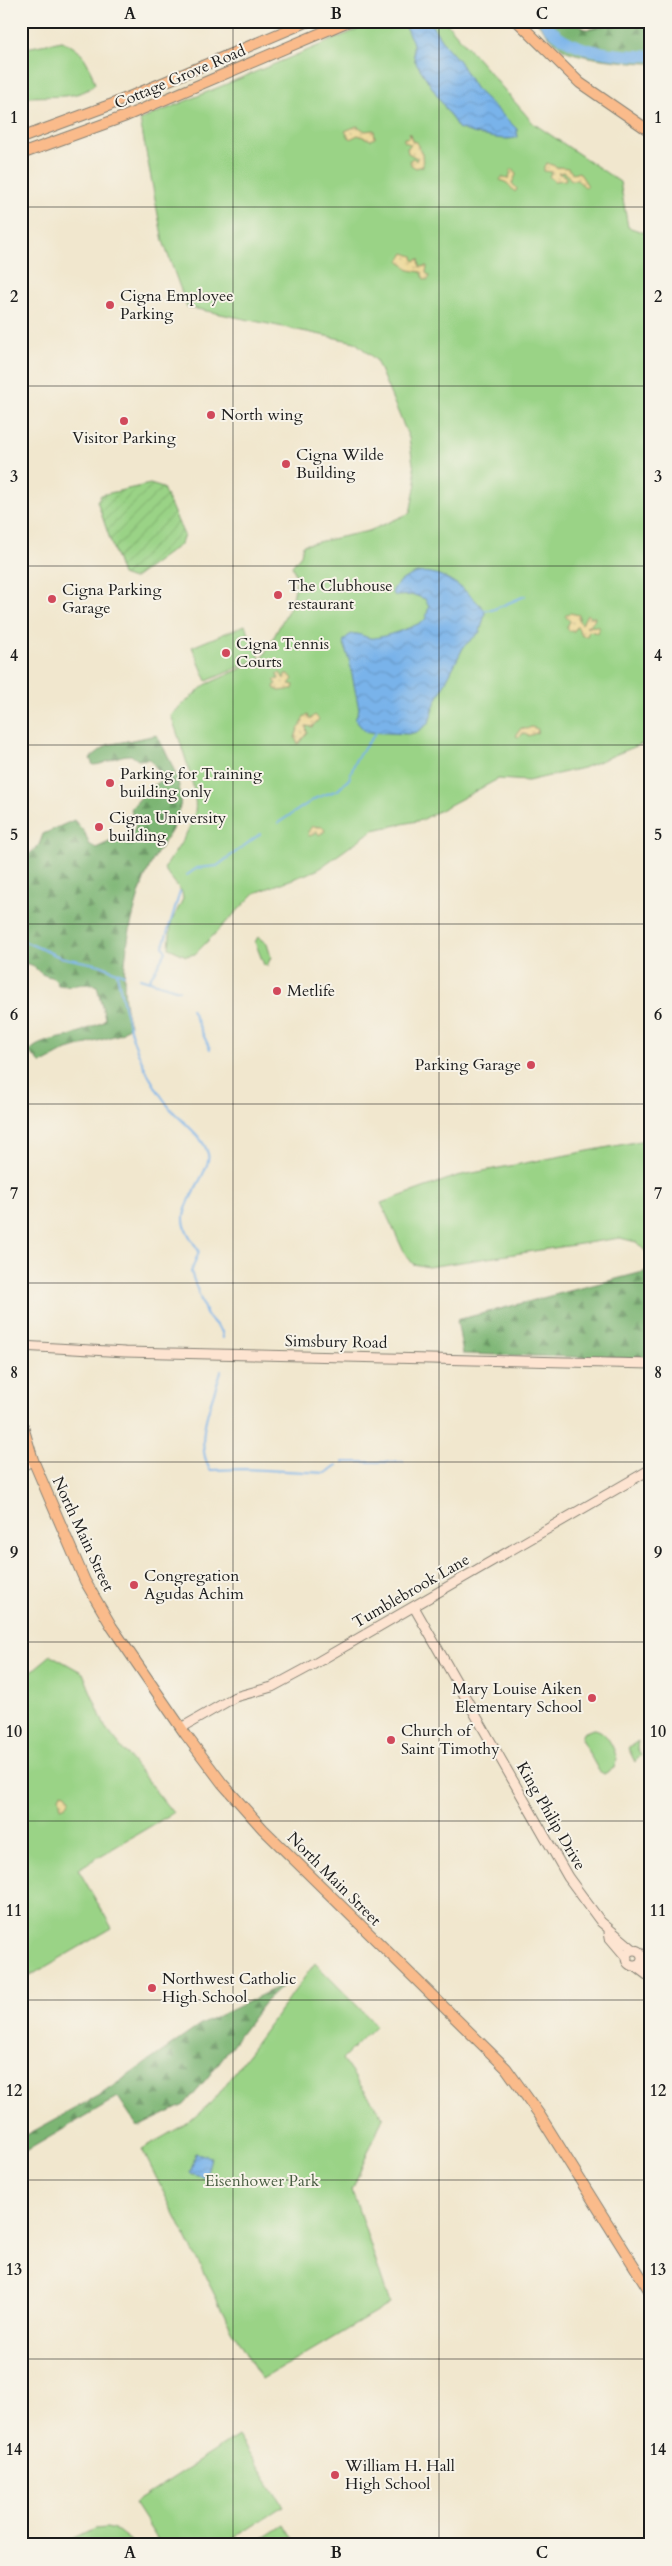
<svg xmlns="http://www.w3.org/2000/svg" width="672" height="2566" viewBox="0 0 672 2566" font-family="Cardo,serif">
<defs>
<pattern id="forest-firs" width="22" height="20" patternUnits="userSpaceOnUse" patternTransform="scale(1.25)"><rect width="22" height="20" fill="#7bb573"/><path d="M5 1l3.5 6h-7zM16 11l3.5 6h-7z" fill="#64925e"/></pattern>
<pattern id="sand-dots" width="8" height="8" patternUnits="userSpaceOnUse" patternTransform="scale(1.25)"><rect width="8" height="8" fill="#eeda9e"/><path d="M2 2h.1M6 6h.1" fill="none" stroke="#ccba88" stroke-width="1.8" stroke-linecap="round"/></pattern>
<pattern id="garden-furrows" width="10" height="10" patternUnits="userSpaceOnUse" patternTransform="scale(1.25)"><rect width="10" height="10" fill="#9ad386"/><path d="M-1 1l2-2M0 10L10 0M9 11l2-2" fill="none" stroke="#84b573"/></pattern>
<pattern id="water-waves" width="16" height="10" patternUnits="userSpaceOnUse" patternTransform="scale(1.25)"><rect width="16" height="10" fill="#79b3ea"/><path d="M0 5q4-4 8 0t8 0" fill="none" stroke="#6899c8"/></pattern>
</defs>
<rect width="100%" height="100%" fill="#f7f3e8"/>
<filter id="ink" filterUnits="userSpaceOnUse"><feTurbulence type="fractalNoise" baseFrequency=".02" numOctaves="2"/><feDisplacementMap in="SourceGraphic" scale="10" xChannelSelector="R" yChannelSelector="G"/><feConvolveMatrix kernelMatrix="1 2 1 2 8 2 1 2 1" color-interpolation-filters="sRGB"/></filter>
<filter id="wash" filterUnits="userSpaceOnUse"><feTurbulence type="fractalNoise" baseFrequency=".0096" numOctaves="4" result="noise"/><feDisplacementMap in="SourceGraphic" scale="20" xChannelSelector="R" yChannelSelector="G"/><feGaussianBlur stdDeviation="1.12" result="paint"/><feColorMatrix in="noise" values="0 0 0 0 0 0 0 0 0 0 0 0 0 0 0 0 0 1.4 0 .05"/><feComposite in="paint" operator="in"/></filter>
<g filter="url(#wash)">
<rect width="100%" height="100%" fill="#f1e7ce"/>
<path fill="#9ad386" stroke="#5b7851" d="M378,21H445L533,123L620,182L628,227L651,235V744L644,743L583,768L528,781L498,779L422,820L373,830L317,870L255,893L195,954L186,956L169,948L171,923L183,899L182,892L164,869C176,850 189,834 195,812C199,791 178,737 171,715L205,685L262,659L292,603L297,578L292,566L301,555L303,545L369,531L410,513L416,483L409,438L376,360L355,342L187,307L163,241L140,120Z
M62,41C84,51 88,61 95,84C77,102 45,94 21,98V49Z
M245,625L260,658L207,681L192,647Z
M258,937L267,944L271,957L267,966L264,965L255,942Z
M651,1139V1257L636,1242L620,1238L428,1267L413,1264L404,1252L381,1203L457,1176Z
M51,1655L83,1673L105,1727L173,1813L78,1869L112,1928L21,1981V1680Z
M593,1729C606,1729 614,1748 617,1759L614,1768L604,1774L599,1771L581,1739L583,1733Z
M638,1741L637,1748L641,1755L635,1762L628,1748Z
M315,1963L376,2025L342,2059L383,2117L352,2190L390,2304L262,2380L232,2330L142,2149L189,2122L215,2099Z
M238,2436L283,2506L222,2545H161L134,2503Z
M284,2525L296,2545H253Z
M107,2528L118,2531L136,2545H61L94,2529Z"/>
<path fill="url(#forest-firs)" stroke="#4c6848" d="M536,21H575L585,29H589L606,25L615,26L627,21H651V63C634,63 575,58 563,49C553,42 545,31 536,21Z
M157,735C167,755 184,783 180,807C177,830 158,847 149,868C131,908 115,983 130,1025L121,1034L67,1050L41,1064L29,1052C37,1041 58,1039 69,1036C79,1033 93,1026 103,1022L105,1018L97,986C84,981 72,988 58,985C54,975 49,978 42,974C31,966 38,965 21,963V862L39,845L43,834L74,820L85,833L89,844L96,848L134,831L136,823L131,811L132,807L150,788L161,781L160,773L150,759L138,760L131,755C117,754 106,765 93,765L90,758L107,745Z
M651,1270V1359L463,1354L457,1320Z
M284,1984L264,2003L208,2077L184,2105L138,2127L118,2097L21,2154V2138L103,2093L202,2024Z"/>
<path fill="url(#sand-dots)" stroke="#857b5d" d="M357,126L365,131L374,130L375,138L371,140L358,135L350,139L345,131Z
M410,133L412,141L416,142L422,154L423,166L416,168L411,165L410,160L413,158L416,161L417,158L408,153L407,148L411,145L404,141V138H408Z
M547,163L557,167L568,168L573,174L579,172L588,186L585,187L577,180H571L565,172L558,173L565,176L566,180L554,181L549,176L552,172L544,171V166Z
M514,169L516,175L512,183L517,189L515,192L507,183L500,180L502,177L509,178L511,170Z
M404,253L413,256L414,261L419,259L420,267L427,266L426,273L430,276L428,280L424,279L421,272L409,270L399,261Z
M570,613L579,615V621L582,624L587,614L590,617H595L594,621L586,627L597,626L599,629L598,633L589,631L587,636H582L577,626L574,631H569L567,627L570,621L565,616Z
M280,673L284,679L285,674H289L293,679L289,684L294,685L293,689L280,691L275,689L274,686L277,684L274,680L279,679L277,674Z
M308,715L310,719L315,715L319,719L312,727L306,726L307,733L298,744L295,738L298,729L301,726L303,718Z
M531,727L538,729L537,733L528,736L524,733L519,737L516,736L521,728L527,729Z
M312,826L323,827L325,831L319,835L316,830L315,834L309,836L308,832Z
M62,1792L66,1793L70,1799L66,1806L61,1808L59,1796Z"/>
<path fill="url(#garden-furrows)" stroke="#5b7851" d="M150,484L163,488L184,535L181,544L133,579L122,575L97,501L101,495Z"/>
<path fill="url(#water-waves)" stroke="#4a6883" d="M407,21H429L445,45L459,61L475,88L517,129L518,137C506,143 470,133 458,128L415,61C413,54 413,50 413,44C411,35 404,32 407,21Z
M417,573C443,568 468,592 484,609L485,614L480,632L464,646L435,703L429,723L417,732L408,734L366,732L355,720L359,709L349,660L343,642C354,625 364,640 374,638C385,637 417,626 425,620L429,607L425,599L414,595L396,596L392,593C395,582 408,576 417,573Z
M196,2153L211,2157L206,2177L190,2173Z"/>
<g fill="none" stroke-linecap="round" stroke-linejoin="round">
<path stroke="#79b3ea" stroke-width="2" d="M483,610H492L525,596
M278,823L316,798L338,790L349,779L356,759L377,731
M187,875L197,868L217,866L260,834
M21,940L60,957L100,965L124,975
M117,973C127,1024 136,1064 169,1107C181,1122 203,1135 208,1154C212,1168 186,1197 184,1217C183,1229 193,1242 199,1251L191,1272L206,1314L222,1332L223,1338
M140,978L179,990
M149,980L166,952L163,946L180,892
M191,1009L210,1049
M221,1371C212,1402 193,1439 210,1470L244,1469L326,1473L337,1465
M343,1462H403"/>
<path stroke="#79b3ea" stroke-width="11" d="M544,21C566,53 614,55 651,56"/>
</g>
</g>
<g filter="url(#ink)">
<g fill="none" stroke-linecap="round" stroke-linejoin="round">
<defs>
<path id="secondary" d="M21,1346L125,1352L651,1364
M21,1467L33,1460
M414,1607L568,1877L601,1922L634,1950
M181,1728L235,1697L272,1687L309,1667L651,1469
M609,1932L610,1938L627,1958
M626 1958a8 8 0 1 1 16 0a8 8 0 1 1-16 0Z
M642,1959L651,1969
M635,1966L651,1978"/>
<path id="primary" d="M517,21L580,83L651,132
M21,138L110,105L309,21
M21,154L126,116L349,21
M21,1420L33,1460L85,1581L112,1627L186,1735L222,1783L263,1829L506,2068L539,2114L651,2293
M21,1444L32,1460"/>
</defs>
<use href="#secondary" stroke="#868275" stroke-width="11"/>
<use href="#primary" stroke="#868275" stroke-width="12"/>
<use href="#secondary" stroke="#fde4d1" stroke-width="9"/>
<use href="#primary" stroke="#fabb8b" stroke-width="10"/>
</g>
</g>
<path fill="none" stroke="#1c1c1c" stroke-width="1" stroke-opacity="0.55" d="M233,21V2545M439,21V2545M21,207H651M21,386H651M21,566H651M21,745H651M21,924H651M21,1104H651M21,1283H651M21,1462H651M21,1642H651M21,1821H651M21,2000H651M21,2180H651M21,2359H651"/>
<g fill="#d1495b" stroke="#f7f3e8" stroke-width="2">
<circle cx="110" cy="305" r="5"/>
<circle cx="211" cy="415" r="5"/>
<circle cx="124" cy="421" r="5"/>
<circle cx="286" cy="464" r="5"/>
<circle cx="278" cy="595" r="5"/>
<circle cx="52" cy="599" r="5"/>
<circle cx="226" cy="653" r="5"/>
<circle cx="110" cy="783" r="5"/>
<circle cx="99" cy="827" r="5"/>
<circle cx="277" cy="991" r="5"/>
<circle cx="531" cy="1065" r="5"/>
<circle cx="134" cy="1585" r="5"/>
<circle cx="592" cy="1698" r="5"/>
<circle cx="391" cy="1740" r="5"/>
<circle cx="152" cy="1988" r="5"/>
<circle cx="335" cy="2475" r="5"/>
</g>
<g text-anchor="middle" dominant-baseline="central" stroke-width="4" stroke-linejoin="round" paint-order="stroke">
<g font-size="16" fill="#1c1c1c" stroke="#f7f3e8">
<text transform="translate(180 77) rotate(-23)">Cottage Grove Road</text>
<text transform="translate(336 1342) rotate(1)">Simsbury Road</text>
<text transform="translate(83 1534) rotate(65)">North Main Street</text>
<text transform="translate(411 1591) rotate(-30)">Tumblebrook Lane</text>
<text transform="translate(551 1816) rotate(60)">King Philip Drive</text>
<text transform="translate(334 1879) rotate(45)">North Main Street</text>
</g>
<g font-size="16" fill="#1c1c1c" stroke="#f7f3e8" text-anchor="start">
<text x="120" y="296">Cigna Employee<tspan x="120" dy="18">Parking</tspan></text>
<text x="221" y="415">North wing</text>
<text x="124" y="438" text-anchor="middle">Visitor Parking</text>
<text x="296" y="455">Cigna Wilde<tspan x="296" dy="18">Building</tspan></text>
<text x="288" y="586">The Clubhouse<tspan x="288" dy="18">restaurant</tspan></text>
<text x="62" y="590">Cigna Parking<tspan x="62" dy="18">Garage</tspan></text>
<text x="236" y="644">Cigna Tennis<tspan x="236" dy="18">Courts</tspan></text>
<text x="120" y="774">Parking for Training<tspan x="120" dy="18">building only</tspan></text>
<text x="109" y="818">Cigna University<tspan x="109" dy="18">building</tspan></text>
<text x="287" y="991">Metlife</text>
<text x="521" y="1065" text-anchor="end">Parking Garage</text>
<text x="144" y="1576">Congregation<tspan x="144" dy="18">Agudas Achim</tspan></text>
<text x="582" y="1689" text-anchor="end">Mary Louise Aiken<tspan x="582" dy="18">Elementary School</tspan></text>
<text x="401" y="1731">Church of<tspan x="401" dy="18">Saint Timothy</tspan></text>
<text x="162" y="1979">Northwest Catholic<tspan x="162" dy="18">High School</tspan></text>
<text x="345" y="2466">William H. Hall<tspan x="345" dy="18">High School</tspan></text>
</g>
<g font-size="16" fill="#485c41" stroke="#f7f3e8">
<text x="262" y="2181">Eisenhower Park</text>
</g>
</g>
<rect width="672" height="2566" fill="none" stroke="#f7f3e8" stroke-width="55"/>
<rect x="28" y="28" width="616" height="2510" fill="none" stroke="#1c1c1c" stroke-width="2"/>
<g font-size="16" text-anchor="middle" font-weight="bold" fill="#1c1c1c">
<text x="130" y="19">A</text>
<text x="336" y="19">B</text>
<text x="542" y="19">C</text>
<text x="14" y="123">1</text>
<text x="658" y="123">1</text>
<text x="14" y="302">2</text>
<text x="658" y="302">2</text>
<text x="14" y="482">3</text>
<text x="658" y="482">3</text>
<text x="14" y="661">4</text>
<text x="658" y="661">4</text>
<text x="14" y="840">5</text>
<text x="658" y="840">5</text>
<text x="14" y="1020">6</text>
<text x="658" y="1020">6</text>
<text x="14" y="1199">7</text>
<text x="658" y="1199">7</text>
<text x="14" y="1378">8</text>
<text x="658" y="1378">8</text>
<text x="14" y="1558">9</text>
<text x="658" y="1558">9</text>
<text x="14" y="1737">10</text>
<text x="658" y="1737">10</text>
<text x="14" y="1916">11</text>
<text x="658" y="1916">11</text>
<text x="14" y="2096">12</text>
<text x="658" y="2096">12</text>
<text x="14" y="2275">13</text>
<text x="658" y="2275">13</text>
<text x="14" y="2455">14</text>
<text x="658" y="2455">14</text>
<text x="130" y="2558">A</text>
<text x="336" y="2558">B</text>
<text x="542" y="2558">C</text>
</g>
</svg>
